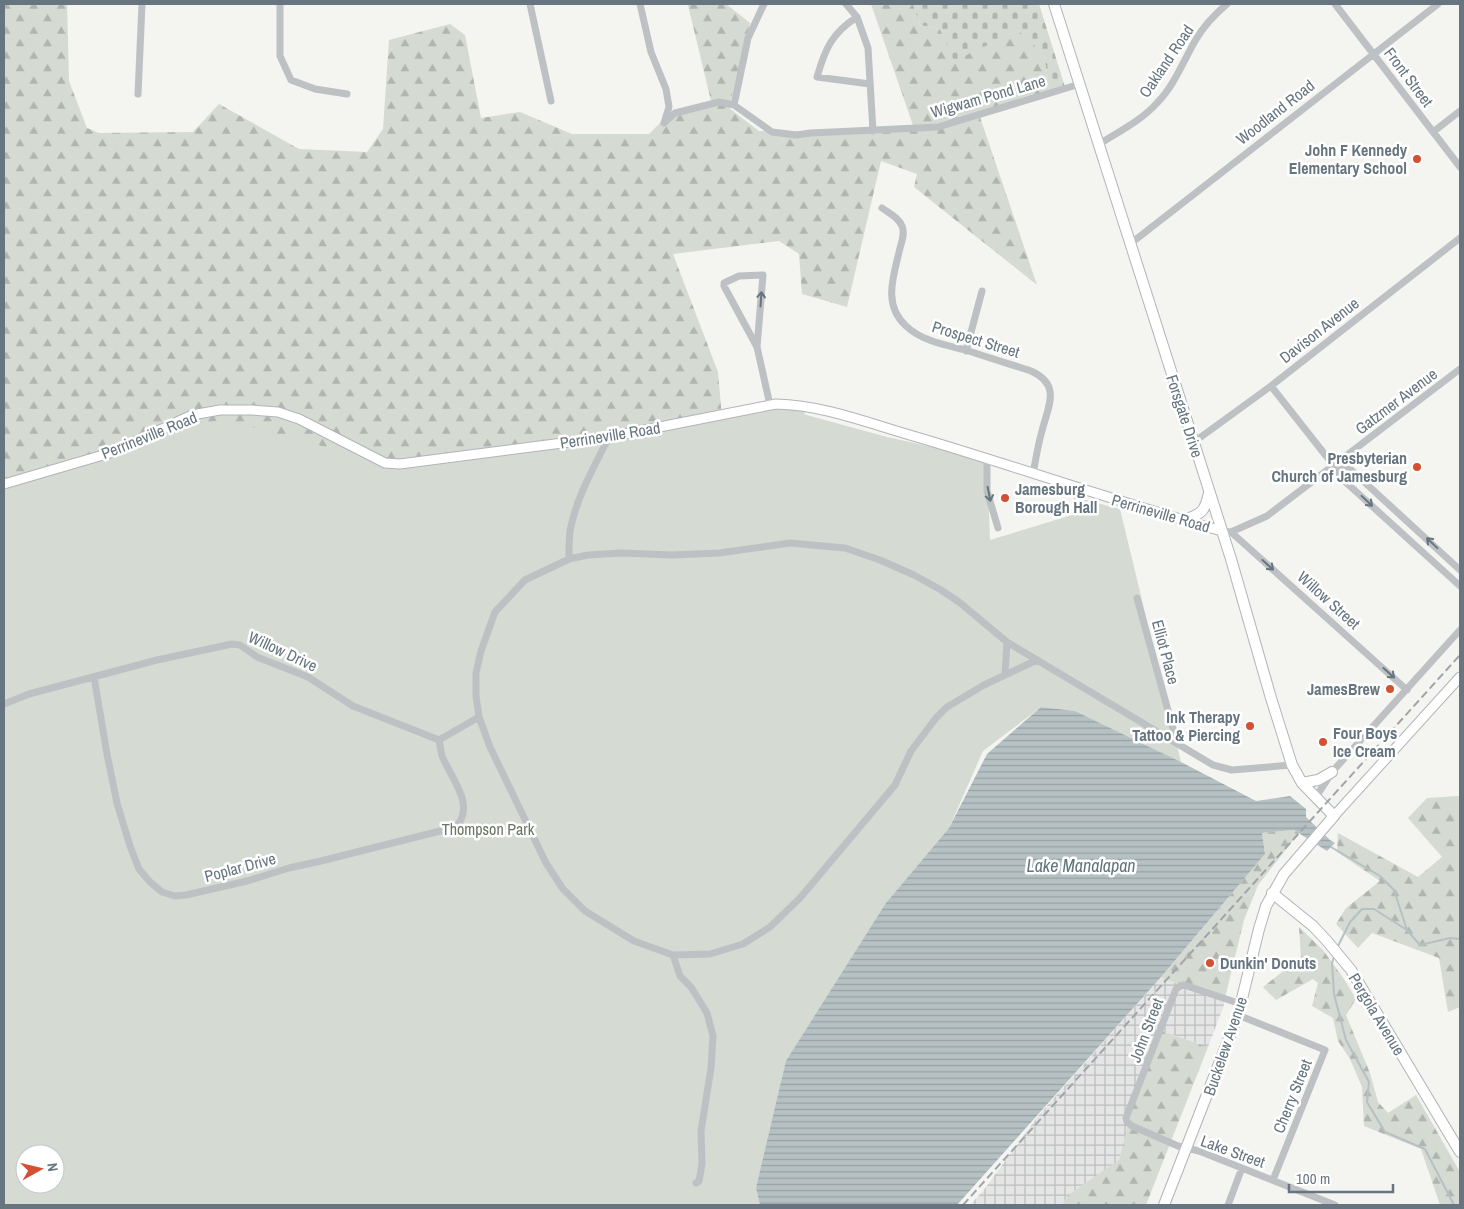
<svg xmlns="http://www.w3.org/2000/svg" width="1464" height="1209" viewBox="0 0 1464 1209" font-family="'Archivo Narrow',sans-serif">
<defs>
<pattern id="industrial-grid" width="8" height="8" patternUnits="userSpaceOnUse" patternTransform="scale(1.25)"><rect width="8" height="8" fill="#e4e5e4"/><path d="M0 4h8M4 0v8" fill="none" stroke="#bdbebe"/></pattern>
<pattern id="forest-firs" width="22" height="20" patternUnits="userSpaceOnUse" patternTransform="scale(1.25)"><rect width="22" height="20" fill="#d5dad2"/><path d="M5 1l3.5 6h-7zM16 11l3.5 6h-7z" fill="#b1b5b0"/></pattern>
<pattern id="cemetery-stones" width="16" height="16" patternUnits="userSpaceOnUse" patternTransform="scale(1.25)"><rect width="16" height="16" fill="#d5dad2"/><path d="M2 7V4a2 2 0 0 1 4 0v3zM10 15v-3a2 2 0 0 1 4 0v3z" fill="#b1b5b0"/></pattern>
<pattern id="water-rules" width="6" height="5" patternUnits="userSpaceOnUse" patternTransform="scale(1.25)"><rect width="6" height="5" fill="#b6c1c4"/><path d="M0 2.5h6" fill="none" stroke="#98a1a4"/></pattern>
</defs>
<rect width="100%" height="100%" fill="#f4f4f0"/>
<path fill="url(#industrial-grid)" d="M1161,977L1224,1002V1005L1208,1047L1159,1030L1139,1083L1119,1161L1068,1195L1062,1205H970L983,1191L1038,1116Z"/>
<path fill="url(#forest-firs)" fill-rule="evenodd" d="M4,4H67L69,81L87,128L99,133L193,132L219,104L299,149L367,152L383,129L389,40L450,24L465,35L481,118L520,112L572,134H649L667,116L712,105L688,5L690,4H726L750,23L729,108L759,131H915L871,4H913L920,25L940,29L954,60L1018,30L1044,53L1050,94L980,117L1037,285L914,187L917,174L881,161L847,307L802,294L799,254L779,241L673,254L718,372L722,418L781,409L805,411L801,443L820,877L4,1205ZM25,1154H55V1184H25Z
M1460,796V1007L1448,1012L1439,958L1372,933L1358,948L1336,924L1346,908L1380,881L1337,852L1338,833L1418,877L1442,857L1408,818L1427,798Z
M1294,830L1299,833L1258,885L1244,920L1224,1002L1161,977L1265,854L1262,833Z
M1299,927L1323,950L1344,979L1356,999L1346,1015L1370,1073L1378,1102L1388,1113L1416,1095L1460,1172V1205H1440L1421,1149L1364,1126L1362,1087L1350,1059L1338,1041L1333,1018L1312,1006L1318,983L1313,979L1276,1000L1263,987L1301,957Z
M1159,1030L1208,1047L1146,1205H1062L1068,1195L1119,1160L1139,1083Z"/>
<path fill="url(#cemetery-stones)" d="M913,4H1039L1066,90L1050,94L1044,54L1018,30L954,61L940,29L920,25Z"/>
<path fill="#d5dad2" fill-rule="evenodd" d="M770,405L887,437L987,459L990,540L1072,515L1074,497L1120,509L1181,762L1075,711L1041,707L983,751L949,828L886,903L756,1188L760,1205H4V483L222,419L385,463L609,437ZM25,1154H55V1184H25Z"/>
<path fill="url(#water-rules)" d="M1041,707L1075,711L1181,762L1256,801L1290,796L1306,809V817L1330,840L1335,843L1327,851L1294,830L1262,833L1265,854L1161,977L957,1205H760L756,1188L786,1061L886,903L949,828L987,754Z"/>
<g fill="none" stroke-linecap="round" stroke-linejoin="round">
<path stroke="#b6c1c4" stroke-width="2" d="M1331,847L1380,876L1394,890L1407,930L1420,945L1450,938L1460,939
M1337,948L1350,922L1362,909H1374L1407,930
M1334,957L1332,963L1334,994L1346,1040L1369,1082L1367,1102L1385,1132L1425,1149L1454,1205"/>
<defs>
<path id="secondary" d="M4,484L110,453L192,415L220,410H252L278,412L299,419L385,463L400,464L609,437L776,404C825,405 873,425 920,438C1021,468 1120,503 1222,531
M1334,816L1460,677"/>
<path id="primary" d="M1054,4L1231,559L1271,698L1292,765L1302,783L1334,816L1284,874L1266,906L1259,929L1238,1015L1164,1205
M1184,520C1202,514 1205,511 1209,493
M1302,783L1318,780L1332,772
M1272,893L1313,926L1327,941L1351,970L1460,1152"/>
</defs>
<use href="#secondary" stroke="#b0b5b8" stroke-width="11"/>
<use href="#primary" stroke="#b1b5b8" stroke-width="12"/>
<path stroke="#bdc1c4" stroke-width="7" d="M280,4V56L291,80L315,89L347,94
M530,4L551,101
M640,4L651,52L666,89L669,107L664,123
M846,4L857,17L868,48L873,131
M1335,4L1460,167
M857,17C832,33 825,49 817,77L870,84
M138,94L142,4
M734,105L748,38L764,4
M664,123L675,113L719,102L734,105L772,132L796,135L811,133L938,127L1080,84
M1433,132L1460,111
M1098,145C1118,132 1141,121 1157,103C1174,86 1183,62 1195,41C1203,27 1215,14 1227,4
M882,208C889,213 899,218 902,226C905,233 902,241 900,248C894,275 882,304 906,326C923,342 947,345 969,351C989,358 1010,364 1031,371C1062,385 1048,406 1042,431C1038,444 1036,459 1033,473
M1130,244L1438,4
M757,347L724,286V283L739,276L763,275L757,347L770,405
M966,351L982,291
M1271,386L1334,466L1340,477L1460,586
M1194,442L1271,386L1460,238
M987,459V491L998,528
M1334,466L1348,467L1460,570
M1222,531L1231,532L1267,516L1460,369
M1231,532L1407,690
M569,559C569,550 569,540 570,531C576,498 594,467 609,437
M1137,598L1177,743
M1037,660L984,685L947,707L936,718L911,751L895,785L800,898L770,927L743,944L710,954L673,955L634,941L585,911L563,889L546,863L490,747L479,717L476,696V673L481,651L495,612L525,580L569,559L588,555L621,553L672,555L719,553L790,543L845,548L880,560L914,575L941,590L959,602L1007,642L1037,660L1213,765L1232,770L1292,765
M1005,674L1007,642
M94,677L107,754L117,803L130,846L139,869L150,882L162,892L175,896L186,895L247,881L289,868L321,861L456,827C476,805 451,778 442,756C441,751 440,745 439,740
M4,704L29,694L157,660L232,644L240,645L257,657L308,677L353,706L439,740L479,717
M1316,797L1332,772L1460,630
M673,955L680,976L691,987L707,1013L713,1036L711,1068L701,1131L702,1164L699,1181L696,1183
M1241,1004L1184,985L1180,986L1176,989L1126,1118L1127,1122L1132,1126L1178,1146L1199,1151L1335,1205
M1238,1015L1325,1050L1273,1180
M1228,1205L1242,1168"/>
<use href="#secondary" stroke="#fff" stroke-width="9"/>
<use href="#primary" stroke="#fff" stroke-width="10"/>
<path stroke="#9fa5a9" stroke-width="2" stroke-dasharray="8 4" stroke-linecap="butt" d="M963,1205L1460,655"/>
</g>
<defs><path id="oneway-shaft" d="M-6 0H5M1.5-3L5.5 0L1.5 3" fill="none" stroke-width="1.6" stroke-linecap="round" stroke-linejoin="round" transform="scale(1.25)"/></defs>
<g stroke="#66757f">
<use href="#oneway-shaft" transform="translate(761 299) rotate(-86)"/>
<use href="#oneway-shaft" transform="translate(989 494) rotate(79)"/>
<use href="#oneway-shaft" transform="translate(1367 501) rotate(43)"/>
<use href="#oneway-shaft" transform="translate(1432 543) rotate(-137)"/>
<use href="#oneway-shaft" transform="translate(1268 565) rotate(42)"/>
<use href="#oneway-shaft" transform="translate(1389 673) rotate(42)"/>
</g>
<g fill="#d35032" stroke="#fff" stroke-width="2">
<circle cx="1417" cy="159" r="5"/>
<circle cx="1417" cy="467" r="5"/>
<circle cx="1005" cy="498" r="5"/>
<circle cx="1390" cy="689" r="5"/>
<circle cx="1250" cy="726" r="5"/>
<circle cx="1323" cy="742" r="5"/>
<circle cx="1210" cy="963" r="5"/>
</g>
<g text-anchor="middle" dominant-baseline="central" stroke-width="5" stroke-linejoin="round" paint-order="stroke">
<g font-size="16" fill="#66757f" stroke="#fff">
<text transform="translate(1166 61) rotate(-56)">Oakland Road</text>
<text transform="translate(1409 77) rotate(53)">Front Street</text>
<text transform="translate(988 96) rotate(-16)">Wigwam Pond Lane</text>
<text transform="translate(1275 112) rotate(-38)">Woodland Road</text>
<text transform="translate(1319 330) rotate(-38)">Davison Avenue</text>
<text transform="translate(976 339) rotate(17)">Prospect Street</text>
<text transform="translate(1396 401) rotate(-37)">Gatzmer Avenue</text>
<text transform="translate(1185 416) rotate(72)">Forsgate Drive</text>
<text transform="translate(149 435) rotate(-22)">Perrineville Road</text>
<text transform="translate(610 435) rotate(-9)">Perrineville Road</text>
<text transform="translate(1161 513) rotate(16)">Perrineville Road</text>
<text transform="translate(1329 600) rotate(42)">Willow Street</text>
<text transform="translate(283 651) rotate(25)">Willow Drive</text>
<text transform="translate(1166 652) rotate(75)">Elliot Place</text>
<text transform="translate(240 867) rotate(-15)">Poplar Drive</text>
<text transform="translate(1377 1014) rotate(59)">Pergola Avenue</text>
<text transform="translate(1146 1030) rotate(-69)">John Street</text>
<text transform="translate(1225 1046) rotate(-71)">Buckelew Avenue</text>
<text transform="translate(1292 1096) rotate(-68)">Cherry Street</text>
<text transform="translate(1233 1151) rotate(20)">Lake Street</text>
</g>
<g font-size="16" font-weight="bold" fill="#66757f" stroke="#fff" text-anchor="end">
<text x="1407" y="150">John F Kennedy<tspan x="1407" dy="18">Elementary School</tspan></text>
<text x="1407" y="458">Presbyterian<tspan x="1407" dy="18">Church of Jamesburg</tspan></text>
<text x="1015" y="489" text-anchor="start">Jamesburg<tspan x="1015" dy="18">Borough Hall</tspan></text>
<text x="1380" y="689">JamesBrew</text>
<text x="1240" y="717">Ink Therapy<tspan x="1240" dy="18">Tattoo &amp; Piercing</tspan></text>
<text x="1333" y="733" text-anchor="start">Four Boys<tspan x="1333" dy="18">Ice Cream</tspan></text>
<text x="1220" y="963" text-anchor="start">Dunkin' Donuts</text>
</g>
<g font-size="16" fill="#687764" stroke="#fff">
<text x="488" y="829">Thompson Park</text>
</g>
<g font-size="18" font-style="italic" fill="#61767c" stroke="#fff">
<text x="1081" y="865">Lake Manalapan</text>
</g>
</g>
<rect width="1464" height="1209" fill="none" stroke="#66757f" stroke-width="10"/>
<g transform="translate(40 1169) rotate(82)"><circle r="24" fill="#ffffff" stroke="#c2c8cc"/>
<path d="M0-4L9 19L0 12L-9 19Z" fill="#d35032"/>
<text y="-8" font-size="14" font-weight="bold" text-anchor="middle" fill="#66757f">N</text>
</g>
<path d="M1289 1184v8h104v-8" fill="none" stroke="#66757f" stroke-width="2.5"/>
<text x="1296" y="1184" font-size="15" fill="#66757f" stroke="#ffffff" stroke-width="4" paint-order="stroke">100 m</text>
</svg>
